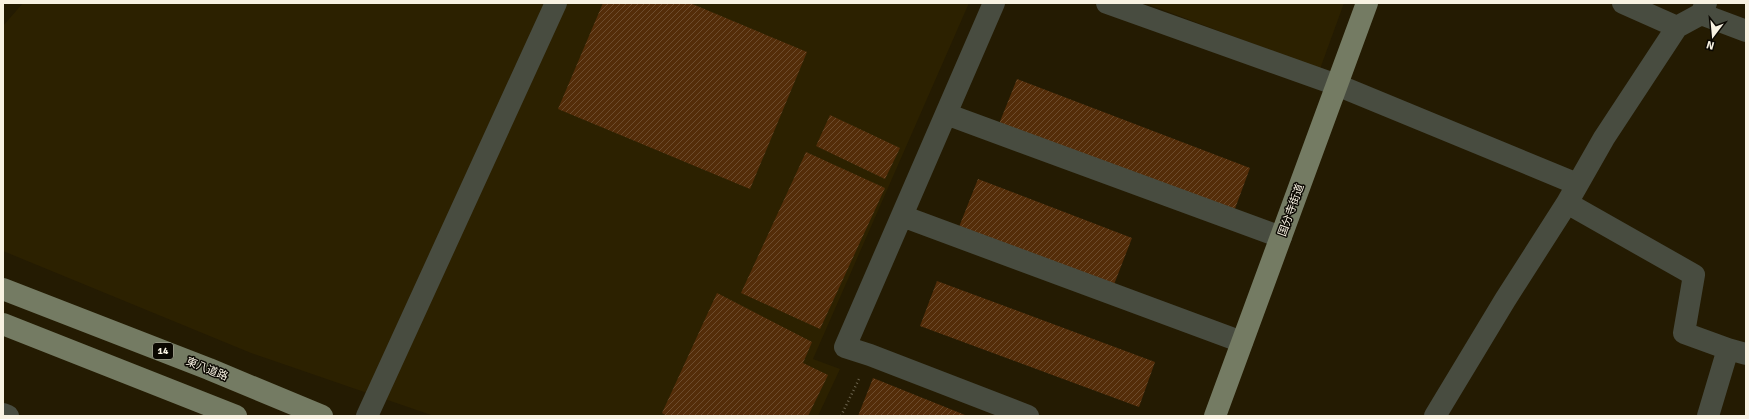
<svg xmlns="http://www.w3.org/2000/svg" width="1749" height="419" viewBox="0 0 1749 419" font-family="Signika,'Noto Sans JP',sans-serif">
<defs>
<pattern id="building-hatch" width="6" height="6" patternUnits="userSpaceOnUse"><rect width="6" height="6" fill="#542d09"/><path d="M-1 1l2-2M0 6l6-6M5 7l2-2" fill="none" stroke="#6d4c2d"/></pattern>
</defs>
<rect width="100%" height="100%" fill="#241b02"/>
<path fill="#2c2100" d="M23,3H969L813,359L840,369L818,416H434L251,353L3,251V26Z
M1145,3H1344L1320,69Z"/>
<path fill="url(#building-hatch)" d="M603,3H690L807,52L750,189L558,109Z
M1017,79L1250,168L1233,214L999,124Z
M830,115L900,148L885,179L816,146Z
M806,152L885,188L820,329L741,293Z
M978,179L1132,238L1113,287L959,227Z
M937,281L1155,362L1139,407L920,326Z
M717,293L812,342L803,363L828,375L808,416H667L662,413Z
M873,378L965,415V416H858Z"/>
<g fill="none" stroke-linecap="round" stroke-linejoin="round">
<path stroke="#6b634d" stroke-width="2.5" stroke-dasharray="1 3" stroke-linecap="butt" d="M841,416L860,377"/>
<path stroke="#484c40" stroke-width="22" d="M994,3L845,347L870,355L1028,416
M1107,3L1337,85L1577,184
M1623,3L1677,27
M1701,14L1746,31
M946,114L1281,237
M1567,203L1694,275L1684,333L1728,349L1708,416
M902,216L1242,342
M1728,349L1746,354
M3,414L8,416
M367,416L556,3
M1435,416L1505,300L1567,203L1604,138L1677,27L1701,14L1706,3"/>
<path stroke="#747b63" stroke-width="22" d="M3,289L209,369L322,416
M3,324L236,416
M1215,416L1367,3"/>
</g>
<g text-anchor="middle" dominant-baseline="central" stroke-width="3" stroke-linejoin="round" paint-order="stroke">
<rect fill="#0a0701" stroke="#b1ac9e" stroke-width="1" x="153" y="343" width="20" height="16" rx="3"/>
<g font-size="10" font-weight="bold" fill="#f8f2e2">
<text x="163" y="351">14</text>
</g>
<g font-size="11" fill="#f8f2e2" stroke="#0a0701">
<text transform="translate(1291 210) rotate(-70)">国分寺街道</text>
<text transform="translate(207 369) rotate(22)">東八道路</text>
</g>
</g>
<rect width="1749" height="419" fill="none" stroke="#f8f2e2" stroke-width="8"/>
<g transform="translate(1713 36) rotate(196)" stroke="#0a0701" stroke-width="3" paint-order="stroke">
<path d="M0-3L7 15L0 10L-7 15Z" fill="#f8f2e2"/>
<text y="-6" font-size="11" font-weight="bold" text-anchor="middle" fill="#f8f2e2">N</text>
</g>
</svg>
